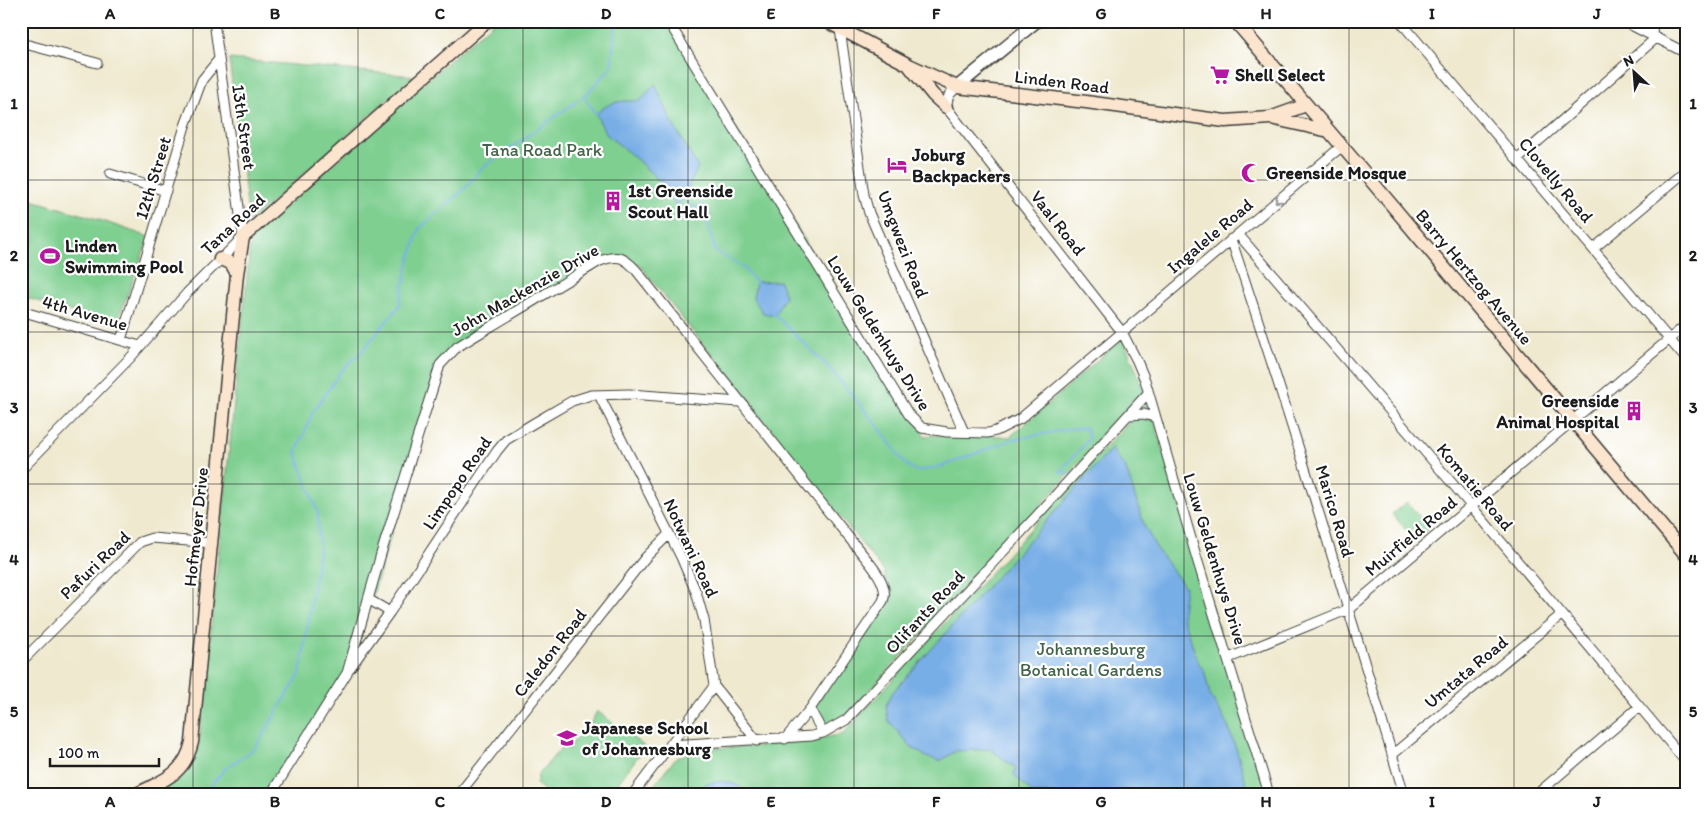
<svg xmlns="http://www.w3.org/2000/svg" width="1707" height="815" viewBox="0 0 1707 815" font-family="Itim,sans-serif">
<rect width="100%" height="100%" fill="#fff"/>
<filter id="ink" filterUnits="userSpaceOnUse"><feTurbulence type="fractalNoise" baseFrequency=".02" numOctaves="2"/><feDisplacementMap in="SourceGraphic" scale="10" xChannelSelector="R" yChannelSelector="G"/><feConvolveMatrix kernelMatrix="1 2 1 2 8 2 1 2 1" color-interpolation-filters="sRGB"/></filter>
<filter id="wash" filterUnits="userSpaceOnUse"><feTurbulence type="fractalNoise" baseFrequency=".0096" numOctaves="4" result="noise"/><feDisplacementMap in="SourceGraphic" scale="20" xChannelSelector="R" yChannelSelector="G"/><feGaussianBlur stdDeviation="1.12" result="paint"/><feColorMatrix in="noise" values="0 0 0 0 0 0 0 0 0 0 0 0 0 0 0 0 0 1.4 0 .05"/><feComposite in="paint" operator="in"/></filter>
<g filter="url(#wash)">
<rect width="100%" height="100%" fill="#efe9cf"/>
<path fill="#7ecf90" stroke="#4d7656" d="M495,21H670L925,436L966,433L1010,437L1123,338L1145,392L848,714L825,728L815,706L889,600L884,572L639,264L610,260L460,347L440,367L350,673L269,794H152L175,782L199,745L251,238L437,71Z
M229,59L414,76L249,222Z
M21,197L91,217L149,237L116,325L21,296Z
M1148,401L1270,794H647L675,759L695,749L760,746L812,740L843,734Z
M1407,502L1429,528L1415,540L1392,514Z
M597,711L645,747L610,794H544L545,791L535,783L538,780V775L562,747L568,749L579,734H585Z"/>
<path fill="#78aee6" stroke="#4a6581" d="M655,84L674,126L698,167L684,197L676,207L667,188L633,156L606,134L596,114C611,100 620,101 640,101Z
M780,281L785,296L775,315L763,313L753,298L756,282Z
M1112,448L1117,458L1125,466L1145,527L1158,551L1185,587L1182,611L1183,619L1199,664L1204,670L1210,695L1226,722L1237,751L1249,794H1033L1014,775L1016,768L990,749L956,751L940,761L926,757L908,744L888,720L886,705L893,692Z
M721,781L732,783L743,789L742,794H698L696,791L706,784Z"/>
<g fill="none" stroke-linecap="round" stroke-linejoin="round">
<path stroke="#78aee6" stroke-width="2" d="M598,114H596L584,96L611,68L616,21
M683,196L691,208L703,205L715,251L743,267L757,284
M774,314L831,370L881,430L904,463L916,471L943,466L1011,440L1069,429L1086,428L1089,439L1060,472L1071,474
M1078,475L1088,476
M203,794L226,768L255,748L300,674L319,551L318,513L296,453L313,412L341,371L363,350L399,306L407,269L419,229L466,187L481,169L583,97"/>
</g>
</g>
<g filter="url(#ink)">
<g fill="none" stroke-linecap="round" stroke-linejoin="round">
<defs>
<path id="minor" d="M668,21L909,415L922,428L947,432L988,433L996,431L1020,419L1342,146
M1400,21L1686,359
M1623,21L1686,53
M840,29L864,195L869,213L964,432
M1652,36L1653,21
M21,43L97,63
M957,87L949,95L946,107L1122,332L1137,361L1145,380L1197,559L1269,794
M1517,160L1656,38
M21,164L23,165
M110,174L166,191
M1238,234L1451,482L1686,762
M1231,239C1293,423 1348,608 1404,794
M1593,249L1686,171
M21,311L140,346
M121,340L185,126L202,80L219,59
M599,395L681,557L696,592L704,620L714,686L757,741
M1129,415L1144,414L1154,417
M21,470L131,357L187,293L243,237L214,21
M368,599L390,612
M1229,658L1349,609L1686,325
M21,662L140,542L152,538L212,543
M350,668L390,612L497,451L506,440L534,423L572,401L591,395L629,394L740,402
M785,739L810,709
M670,745L714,686
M1392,755L1561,615
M271,794L347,673L381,554L440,365L457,347L475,336L600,261C618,254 624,257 636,270L854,544C865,558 891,583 883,601L810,709L823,733
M459,794L645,558L669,534
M633,794L670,745L812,736L823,733L846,720L1042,510L1148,393
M1537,794L1639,707"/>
<path id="tertiary" d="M957,87L1037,21"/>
<path id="secondary" d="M826,21L909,65L957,87L1086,102L1225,121L1270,118L1306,105
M1235,21L1358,165L1686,555
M910,67L933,95L946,107
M1275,119L1329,131
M220,259L231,263L237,274
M137,794C164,780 185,774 192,742L237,274L243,237L487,21"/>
</defs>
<use href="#minor" stroke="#3c3b37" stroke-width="11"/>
<use href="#tertiary" stroke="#3c3b37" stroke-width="14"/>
<use href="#secondary" stroke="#3c3b37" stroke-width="15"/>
<use href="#minor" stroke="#fff" stroke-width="9"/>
<use href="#tertiary" stroke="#fff" stroke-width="11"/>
<use href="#secondary" stroke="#fbe5cf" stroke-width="12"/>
</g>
<defs><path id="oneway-chevron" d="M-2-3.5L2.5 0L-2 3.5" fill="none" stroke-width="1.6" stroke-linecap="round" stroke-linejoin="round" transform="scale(1.25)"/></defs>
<use stroke="#999" href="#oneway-chevron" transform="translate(1278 200) rotate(140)"/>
</g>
<path fill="none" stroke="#1c1c1c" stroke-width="1" stroke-opacity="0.55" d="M193,21V794M358,21V794M523,21V794M688,21V794M854,21V794M1019,21V794M1184,21V794M1349,21V794M1514,21V794M21,180H1686M21,332H1686M21,484H1686M21,636H1686"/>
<defs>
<symbol id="supermarket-bare" viewBox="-9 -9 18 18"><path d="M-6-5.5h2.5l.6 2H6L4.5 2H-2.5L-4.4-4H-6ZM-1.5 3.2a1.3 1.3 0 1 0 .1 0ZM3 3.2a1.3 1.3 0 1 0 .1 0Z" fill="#b5179e" stroke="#fff" stroke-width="2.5" paint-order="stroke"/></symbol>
<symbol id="hotel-bare" viewBox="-9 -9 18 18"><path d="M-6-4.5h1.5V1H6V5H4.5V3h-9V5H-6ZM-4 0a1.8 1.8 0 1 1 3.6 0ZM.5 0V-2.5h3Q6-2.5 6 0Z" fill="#b5179e" stroke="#fff" stroke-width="2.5" paint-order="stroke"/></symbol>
<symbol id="mosque-bare" viewBox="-9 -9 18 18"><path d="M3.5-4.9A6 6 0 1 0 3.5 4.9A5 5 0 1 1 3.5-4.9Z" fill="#b5179e" stroke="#fff" stroke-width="2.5" paint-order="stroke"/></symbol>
<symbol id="building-bare" viewBox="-9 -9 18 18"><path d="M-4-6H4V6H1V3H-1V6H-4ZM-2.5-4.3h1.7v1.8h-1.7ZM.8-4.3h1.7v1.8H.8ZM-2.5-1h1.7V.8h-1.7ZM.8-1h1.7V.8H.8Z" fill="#b5179e" stroke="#fff" stroke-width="2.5" paint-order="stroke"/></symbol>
<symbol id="stadium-bare" viewBox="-9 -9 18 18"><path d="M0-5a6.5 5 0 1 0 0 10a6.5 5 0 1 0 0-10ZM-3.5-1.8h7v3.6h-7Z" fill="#b5179e" stroke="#fff" stroke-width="2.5" paint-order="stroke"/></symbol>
<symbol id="school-bare" viewBox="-9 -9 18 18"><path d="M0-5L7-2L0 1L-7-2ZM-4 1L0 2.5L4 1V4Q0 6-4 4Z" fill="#b5179e" stroke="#fff" stroke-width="2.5" paint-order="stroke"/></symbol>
</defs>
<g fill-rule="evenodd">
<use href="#supermarket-bare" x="1206" y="61" width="28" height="28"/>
<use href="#hotel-bare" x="883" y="151" width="28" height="28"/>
<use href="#mosque-bare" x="1237" y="159" width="28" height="28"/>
<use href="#building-bare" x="599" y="187" width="28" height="28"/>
<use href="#stadium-bare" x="36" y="242" width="28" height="28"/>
<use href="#building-bare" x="1620" y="397" width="28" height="28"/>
<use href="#school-bare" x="553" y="724" width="28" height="28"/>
</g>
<g text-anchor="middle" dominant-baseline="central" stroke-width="4.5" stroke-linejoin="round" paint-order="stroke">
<g font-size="18" font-weight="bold" fill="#1c1c1c" stroke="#fff" text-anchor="start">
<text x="1235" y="75">Shell Select</text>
<text x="912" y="155">Joburg<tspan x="912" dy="21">Backpackers</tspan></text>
<text x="1266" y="173">Greenside Mosque</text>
<text x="628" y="191">1st Greenside<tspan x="628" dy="21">Scout Hall</tspan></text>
<text x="65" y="246">Linden<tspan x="65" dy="21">Swimming Pool</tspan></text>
<text x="1619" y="401" text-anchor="end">Greenside<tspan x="1619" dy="21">Animal Hospital</tspan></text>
<text x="582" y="728">Japanese School<tspan x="582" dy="21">of Johannesburg</tspan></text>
</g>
<g font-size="18" fill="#1c1c1c" stroke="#fff">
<text transform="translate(1062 82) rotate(7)">Linden Road</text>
<text transform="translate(244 127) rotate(82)">13th Street</text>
<text transform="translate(153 178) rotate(-73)">12th Street</text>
<text transform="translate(1556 180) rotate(50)">Clovelly Road</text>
<text transform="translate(1058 223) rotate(52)">Vaal Road</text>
<text transform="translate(233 224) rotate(-43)">Tana Road</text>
<text transform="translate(1210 236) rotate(-40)">Ingalele Road</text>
<text transform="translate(903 244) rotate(69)">Umgwezi Road</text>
<text transform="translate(1474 277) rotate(50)">Barry Hertzog Avenue</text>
<text transform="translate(525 290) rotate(-30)">John Mackenzie Drive</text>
<text transform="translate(85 313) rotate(16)">4th Avenue</text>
<text transform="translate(879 333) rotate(58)">Louw Geldenhuys Drive</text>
<text transform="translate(457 483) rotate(-56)">Limpopo Road</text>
<text transform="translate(1475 487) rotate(50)">Komatie Road</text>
<text transform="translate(1335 511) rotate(73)">Marico Road</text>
<text transform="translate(196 527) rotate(-84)">Hofmeyer Drive</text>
<text transform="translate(1411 536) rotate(-40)">Muirfield Road</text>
<text transform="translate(691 548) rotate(65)">Notwani Road</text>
<text transform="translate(1215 559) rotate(73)">Louw Geldenhuys Drive</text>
<text transform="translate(95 565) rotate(-44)">Pafuri Road</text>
<text transform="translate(925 612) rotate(-47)">Olifants Road</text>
<text transform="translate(550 653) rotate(-52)">Caledon Road</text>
<text transform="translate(1466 672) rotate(-40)">Umtata Road</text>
</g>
<g font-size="18" fill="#43644a" stroke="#fff">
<text x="542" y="150">Tana Road Park</text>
<text x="1091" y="649">Johannesburg<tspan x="1091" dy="21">Botanical Gardens</tspan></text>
</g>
</g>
<rect width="1707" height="815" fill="none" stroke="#fff" stroke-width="55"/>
<g transform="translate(1634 72) rotate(334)" stroke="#ffffff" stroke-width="4" paint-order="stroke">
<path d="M0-4L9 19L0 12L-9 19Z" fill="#1c1c1c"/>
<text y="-8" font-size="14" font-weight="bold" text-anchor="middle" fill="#1c1c1c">N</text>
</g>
<path d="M50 758v8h109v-8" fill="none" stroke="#1c1c1c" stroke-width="2.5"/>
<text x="58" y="758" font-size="15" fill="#1c1c1c" stroke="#ffffff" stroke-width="4" paint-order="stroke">100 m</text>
<rect x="28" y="28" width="1652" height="760" fill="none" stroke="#1c1c1c" stroke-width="2"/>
<g font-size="16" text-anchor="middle" font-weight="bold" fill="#1c1c1c">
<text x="110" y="19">A</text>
<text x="275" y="19">B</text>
<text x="440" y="19">C</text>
<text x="606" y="19">D</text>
<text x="771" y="19">E</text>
<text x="936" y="19">F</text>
<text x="1101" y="19">G</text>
<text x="1266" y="19">H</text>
<text x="1432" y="19">I</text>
<text x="1597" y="19">J</text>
<text x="14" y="109">1</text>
<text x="1693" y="109">1</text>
<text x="14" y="261">2</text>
<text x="1693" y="261">2</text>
<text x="14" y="413">3</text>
<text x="1693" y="413">3</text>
<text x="14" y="565">4</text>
<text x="1693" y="565">4</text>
<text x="14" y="717">5</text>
<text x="1693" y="717">5</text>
<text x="110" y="807">A</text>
<text x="275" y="807">B</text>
<text x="440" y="807">C</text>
<text x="606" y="807">D</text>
<text x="771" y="807">E</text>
<text x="936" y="807">F</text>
<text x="1101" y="807">G</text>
<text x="1266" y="807">H</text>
<text x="1432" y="807">I</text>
<text x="1597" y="807">J</text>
</g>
</svg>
